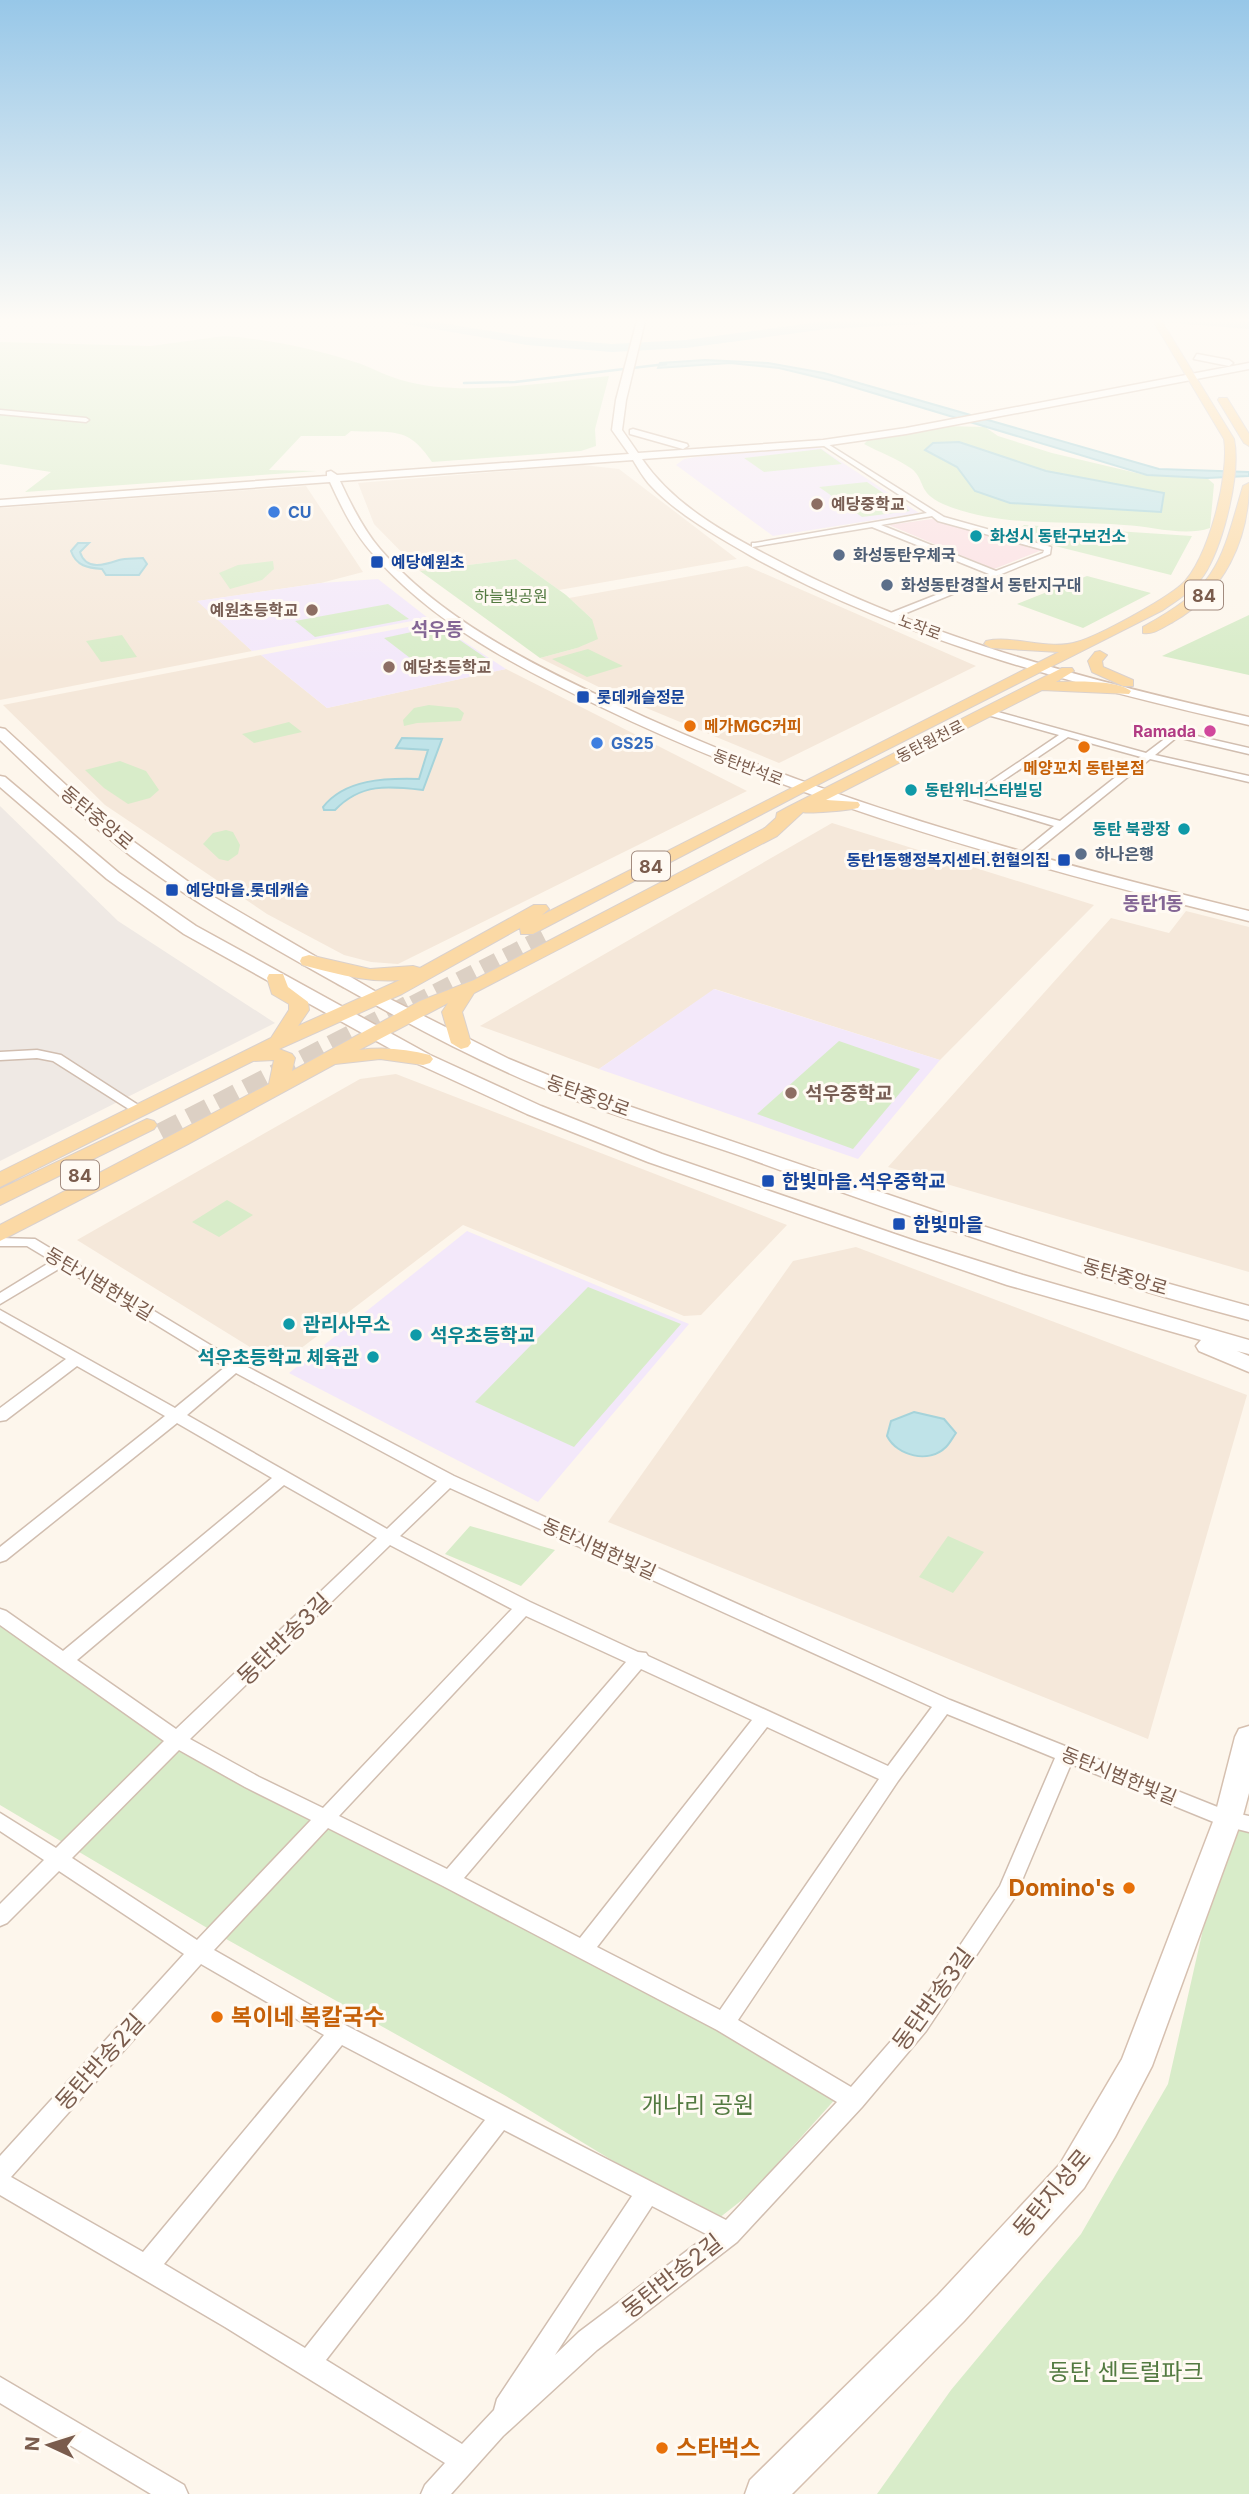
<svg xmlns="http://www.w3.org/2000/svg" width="1249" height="2494" viewBox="0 0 1249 2494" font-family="Inter,'Noto Sans KR',sans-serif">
<rect width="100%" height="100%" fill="#fdf6ec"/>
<path fill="#f5e8da" d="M583,465L619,469L737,559L559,590L516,559L420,571L374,524L358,483Z
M306,486L363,572L321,583L198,601L252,651L0,700V508Z
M747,566L976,666L779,763L615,695L540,658L577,648L592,619L569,598Z
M261,655L327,708L506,669L747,791L398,964L371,962L344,955L267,914L105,805L3,705Z
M832,823L1094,905L940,1060L715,989L599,1069L480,1026Z
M1186,911L1249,927V1272L888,1167L1111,918L1169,933Z
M396,1074L787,1225L701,1315L684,1316L463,1225L279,1365L77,1240L360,1079Z
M856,1247L1247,1395L1148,1739L608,1522L793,1261Z"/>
<path fill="#efe9e4" d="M0,806L118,921L275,1023L0,1161Z"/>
<path fill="#f3e8fa" d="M819,447L919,513L773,536L676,465L684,459L696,457Z
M378,579L428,618L252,651L197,601L321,583Z
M434,622L506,669L327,708L261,655Z
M714,989L940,1060L858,1159L599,1069Z
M467,1231L689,1324L538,1502L289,1373Z"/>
<path fill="#fbdfe3" d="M932,519L1042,550L994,569L889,525Z"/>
<path fill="#d8ecc9" d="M224,336C270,339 317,349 361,364C374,369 387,376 401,380C460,398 547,382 609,376L595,429L596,446L581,451L432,462C407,424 391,434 351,431L345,436H301L269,470L317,471L25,492L51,472L0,464V342L151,346Z
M945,426L985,427L998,436L1052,453L1145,475L1207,478L1214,484L1210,528C1184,537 1151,526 1124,525C1065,520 999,528 943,504C917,492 926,481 912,469C898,459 879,452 864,444L868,440Z
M821,449L842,464L764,472L744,458Z
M867,482L910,511L862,517L819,487Z
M1024,525L1192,536L1171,575L1011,535Z
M516,559L566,595L592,619L598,639L577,648L540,658L420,571Z
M273,561L274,569L262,580L230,589L219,573L238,565Z
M1087,576L1151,593L1083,628L1017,604Z
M388,604L409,619L315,637L295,621Z
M1249,615V675L1162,656Z
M439,626L486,658L427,671L384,638Z
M122,635L137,657L101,662L86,641Z
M588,649L623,666L587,677L552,659Z
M429,705L458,708L464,713L461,721L417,723L404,726L403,720L414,708Z
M289,722L302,732L254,743L242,734Z
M120,761L146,771L159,790L150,798L128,804L104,788L85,770Z
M226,830L233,832L240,845L238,854L228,861L219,859L203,844L213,833Z
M839,1041L920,1069L853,1149L757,1114Z
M227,1200L253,1215L219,1237L192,1222Z
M588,1287L681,1324L574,1447L475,1402Z
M470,1526L555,1550L521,1586L445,1554Z
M948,1536L984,1552L953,1593L919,1577Z
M0,1624L200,1762L847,2086L751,2193L714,2222L506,2096L219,1935L0,1805Z
M1228,1819L1249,1824V2494H877L951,2390L1081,2234L1168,2084Z"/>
<path fill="#bfe3e8" stroke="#a5d3da" stroke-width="2" d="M705,360L768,363L824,373L1159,469L1249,472V476L1207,478L1147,475L833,381L779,368L730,363L658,368L660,363Z
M959,442L1046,471L1164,493L1161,512L1010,503L975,491L957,467L925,450L933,443Z
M78,543H89L80,552C86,572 107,564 119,560C126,558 135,559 143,558L147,564L139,575H106L102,569C88,568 76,566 71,551Z
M402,738L442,739L423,790C388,786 361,783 335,810H324L323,807C345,779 385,778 419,779L428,750L396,748Z
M914,1412L944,1419L956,1433C953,1437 950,1443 946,1447C929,1464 897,1456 887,1436L891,1421Z"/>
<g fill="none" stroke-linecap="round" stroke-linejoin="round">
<path stroke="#a5d3da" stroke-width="2.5" d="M464,383L515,382L666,364"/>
<path fill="#bfe3e8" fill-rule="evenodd" d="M381,317H405L527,337L612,344L686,340L826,321L966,317L960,321L941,323L826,329L686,348L612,352L527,345L387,321Z
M1141,317H1191L1249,321V329L1147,321Z"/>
<path stroke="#dcd0c4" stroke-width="17" stroke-dasharray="17 9" stroke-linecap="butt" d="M413,1004L546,936"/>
<path stroke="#dcd0c4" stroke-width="22" stroke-dasharray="22 10" stroke-linecap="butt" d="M161,1134L417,1002"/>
<defs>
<path id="street" d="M0,410L86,418L89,420L86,422L0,414Z
M823,441L944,517L1051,547L1050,554L894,618H888V614L989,574L872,527L752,547V543H755L927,513L821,444ZM932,516L938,521L1044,550L1043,553L996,571L881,525Z
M987,709L1146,753L1175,731L1249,748V754L1177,737L1155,755L1249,776V782L1150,759L1025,860H1017V856L1054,826L964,799L1059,735L984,714L982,712ZM1068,737L1141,757L1060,821L977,798Z
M37,1050L61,1055L146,1110L140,1114L135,1113L53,1061L37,1058L0,1060V1052Z
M0,1238L35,1239L240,1363L454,1476L950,1700L1230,1812L1249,1816V1832L1221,1825L1071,1764L1015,1897L926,2031L862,2107L737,2242L597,2350L503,2436L451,2494H421L425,2485L445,2463L225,2327L0,2195V2156L184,1954L59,1871L7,1923L0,1926V1904L44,1860L0,1831V1813L56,1848L164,1741L0,1625V1609L6,1611L63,1651L272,1478L177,1423L6,1560L0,1562V1547L165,1416L77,1366L6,1420L0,1421V1408L66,1359L0,1321V1310L175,1408L225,1367L62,1267L0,1304V1293L52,1261L27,1246H0ZM236,1373L437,1481L387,1529L187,1415ZM284,1485L377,1538L176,1729L77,1660ZM450,1488L932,1707L888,1766L648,1656L646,1653L638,1652L530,1602L400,1536ZM390,1545L512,1609L323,1808L259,1777L190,1739ZM526,1616L626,1662L447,1869L339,1816ZM641,1669L752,1720L580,1938L464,1878ZM947,1714L1055,1758L1000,1886L912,2017L851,2087L738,2020L898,1781ZM767,1727L879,1779L720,2010L597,1947ZM179,1750L245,1787L311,1820L197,1940L72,1858ZM328,1828L443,1886L717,2030L837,2102L726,2220L347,2026L214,1950ZM201,1964L324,2035L143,2252L11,2177ZM342,2045L485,2120L305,2348L164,2264ZM504,2130L632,2196L497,2399L494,2410L462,2444L326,2360ZM652,2206L708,2235L579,2332L555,2355Z
M0,2377L184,2485L188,2494H151L0,2403Z"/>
<path id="secondary" d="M638,317H646L626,400L622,430L638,453L823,440L906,428L1249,363V369L906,434L823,446L642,459C672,503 721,531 767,555C916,635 1085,680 1249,717V725C1083,687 911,643 760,561C725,541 679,516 651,486C644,479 638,468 633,460L340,481C351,505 363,529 380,549C440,618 527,662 608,700C813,798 1029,857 1249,911V921C1026,866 806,806 599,706C519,668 432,623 373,554C354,533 342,508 330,482L0,506V500L327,476V472L331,471L337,475L629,454L612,430L616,400Z
M1197,354L1229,360L1233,363L1229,366L1194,359Z
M633,429L687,444L688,446L683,449L630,434V430Z
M0,728L5,729L104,820L190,883L378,993L509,1059L599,1096L942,1213L1130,1273L1249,1306V1320C1080,1276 914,1219 750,1159C688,1137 625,1120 564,1096C488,1067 416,1028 345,988C272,947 198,906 131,856C84,820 42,780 0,740Z
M0,776L5,777L119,873L196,926L430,1055L541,1106L662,1154L918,1242L1023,1275L1249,1340V1354L1237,1351L1249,1356V1372L1199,1351L1196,1346L1201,1340L1007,1285L904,1250L648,1162L527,1114L416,1063L184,934L107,879L0,787Z
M1249,1726V1793L1242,1819L1152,2066L1115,2137L1084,2188L964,2321L792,2494H745L750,2480L938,2295L1060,2164L1122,2059L1214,1819L1235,1737L1239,1729Z"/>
<path id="primary" d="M1151,317H1159L1234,439C1241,473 1224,540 1207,570C1197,588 1179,599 1163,610L827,780L533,934H521L520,928L402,994L279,1049L292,1054L295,1058L292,1071L420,1001L474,980L765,828L776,818L777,813L788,807L1062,668H1072L1074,671L1056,682C1074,681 1118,680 1131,691L1129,694L1042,690L826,800L858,802L860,805L858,808C850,810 808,814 803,812L777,836L474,993L462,1012L471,1043L468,1047L461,1049L451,1043L442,1012L448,1003L359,1050C383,1047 407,1049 430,1055L433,1059L430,1063L423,1065L380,1059L335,1064L188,1144L0,1241V1225L269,1084L274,1060L253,1061L0,1187V1172L271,1038L289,1010V1004L272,994L267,978L269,974H283L288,987L308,1002L309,1010L298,1026L400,980C366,983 335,973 302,965L300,961L302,957L309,955L370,969L413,966L420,968L534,905H546L549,909L542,915L1059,652L991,648L984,644L986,641C1015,635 1048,651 1077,642C1099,636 1164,600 1181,585C1208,562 1230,474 1224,439Z
M1219,398H1227L1249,434V446L1244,443L1218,400Z
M1249,483C1249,540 1224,593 1173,622C1163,627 1154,635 1143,633V627C1219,585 1220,565 1243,486Z
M1100,651L1107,655L1102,661L1103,667L1133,680V686H1123L1092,672L1088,661L1095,652Z
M147,1119L154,1121L157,1125L154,1129L0,1205V1189Z"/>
</defs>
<use href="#street" stroke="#d1beb0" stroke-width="3"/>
<use href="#secondary" stroke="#d6c0b0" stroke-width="3"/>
<use href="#primary" stroke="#dad1cd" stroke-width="2"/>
<use href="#street" fill="#fff" fill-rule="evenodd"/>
<use href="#secondary" fill="#fff" fill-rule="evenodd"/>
<use href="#primary" fill="#fbd9a5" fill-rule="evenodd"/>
</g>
<linearGradient id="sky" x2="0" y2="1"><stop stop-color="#97c7e8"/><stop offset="0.48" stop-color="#fefbf6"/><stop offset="1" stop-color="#fefbf6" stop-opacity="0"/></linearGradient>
<rect width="1249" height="666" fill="url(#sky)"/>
<g fill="#8d6e63" stroke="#fffaf3" stroke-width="2.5">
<circle cx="817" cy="504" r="7"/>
<circle cx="312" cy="610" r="7"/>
<circle cx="389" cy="667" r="7"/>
<circle cx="791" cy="1093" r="7"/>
</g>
<g fill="#3f7fe0" stroke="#fffaf3" stroke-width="2.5">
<circle cx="274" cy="512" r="7"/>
<circle cx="597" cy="743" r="7"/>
</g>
<g fill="#0f9aa8" stroke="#fffaf3" stroke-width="2.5">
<circle cx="976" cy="536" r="7"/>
<circle cx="911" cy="790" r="7"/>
<circle cx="1184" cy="829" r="7"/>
<circle cx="289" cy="1324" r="7"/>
<circle cx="416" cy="1335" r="7"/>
<circle cx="373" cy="1357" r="7"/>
</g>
<g fill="#5c6f8a" stroke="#fffaf3" stroke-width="2.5">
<circle cx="839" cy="555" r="7"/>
<circle cx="887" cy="585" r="7"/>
<circle cx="1081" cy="854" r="7"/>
</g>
<g fill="#1a4fb4" stroke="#fffaf3" stroke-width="2.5">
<rect x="370" y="555" width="14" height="14" rx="3.5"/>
<rect x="576" y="690" width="14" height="14" rx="3.5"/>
<rect x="1057" y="853" width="14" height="14" rx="3.5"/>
<rect x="165" y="883" width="14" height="14" rx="3.5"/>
<rect x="761" y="1174" width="14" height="14" rx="3.5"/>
<rect x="892" y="1217" width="14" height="14" rx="3.5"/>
</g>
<g fill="#e8710a" stroke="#fffaf3" stroke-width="2.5">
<circle cx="690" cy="726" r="7"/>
<circle cx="1084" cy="747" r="7"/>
<circle cx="1129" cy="1888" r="7"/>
<circle cx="217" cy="2017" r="7"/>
<circle cx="662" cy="2448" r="7"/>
</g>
<circle fill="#d1479c" stroke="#fffaf3" stroke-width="2.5" cx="1210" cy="731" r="7"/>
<g text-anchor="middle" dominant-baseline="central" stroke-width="6" stroke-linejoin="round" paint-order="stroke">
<g font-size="16" font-weight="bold" fill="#785e54" stroke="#fffaf3" text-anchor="start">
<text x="831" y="504">예당중학교</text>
<text x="298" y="610" text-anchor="end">예원초등학교</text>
<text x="403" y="667">예당초등학교</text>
</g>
<g font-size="16" font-weight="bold" fill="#366cbe" stroke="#fffaf3" text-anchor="start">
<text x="288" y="512">CU</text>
<text x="611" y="743">GS25</text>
</g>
<g font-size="16" font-weight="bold" fill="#0d838f" stroke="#fffaf3" text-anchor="start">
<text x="990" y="536">화성시 동탄구보건소</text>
<text x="925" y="790">동탄위너스타빌딩</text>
<text x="1170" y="829" text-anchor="end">동탄 북광장</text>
</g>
<g font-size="16" font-weight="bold" fill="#4e5e75" stroke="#fffaf3" text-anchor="start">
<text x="853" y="555">화성동탄우체국</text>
<text x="901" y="585">화성동탄경찰서 동탄지구대</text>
<text x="1095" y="854">하나은행</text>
</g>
<g font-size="16" font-weight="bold" fill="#164399" stroke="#fffaf3" text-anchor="start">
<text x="391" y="562">예당예원초</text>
<text x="597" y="697">롯데캐슬정문</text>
<text x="1050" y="860" text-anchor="end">동탄1동행정복지센터.헌혈의집</text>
<text x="186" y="890">예당마을.롯데캐슬</text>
</g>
<g font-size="16" fill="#537a41" stroke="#fffaf3">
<text x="511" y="596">하늘빛공원</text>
</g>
<g font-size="16" fill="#7a5c4d" stroke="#fffaf3">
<text transform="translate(920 627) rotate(20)">노작로</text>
<text transform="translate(930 741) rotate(-27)">동탄원천로</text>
<text transform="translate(748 767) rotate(21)">동탄반석로</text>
</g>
<g font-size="16" font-weight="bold" fill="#c56008" stroke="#fffaf3" text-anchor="start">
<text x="704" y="726">메가MGC커피</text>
<text x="1084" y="768" text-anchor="middle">메양꼬치 동탄본점</text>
</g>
<g font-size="16" font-weight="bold" fill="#b23c85" stroke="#fffaf3" text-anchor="end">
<text x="1196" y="731">Ramada</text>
</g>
<g fill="#fffaf3" stroke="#a28b7f" stroke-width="2">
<rect x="1185" y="580.5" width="38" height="29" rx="5"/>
<rect x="632" y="851.5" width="38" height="29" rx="5"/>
<rect x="61" y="1160.5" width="38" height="29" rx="5"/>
</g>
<g font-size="18" font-weight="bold" fill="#7a5c4d">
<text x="1204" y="595">84</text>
<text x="651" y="866">84</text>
<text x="80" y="1175">84</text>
</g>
<g font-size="19" font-weight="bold" fill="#846695" stroke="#fffaf3">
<text x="437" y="629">석우동</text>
<text x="1153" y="903">동탄1동</text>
</g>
<g font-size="19" fill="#7a5c4d" stroke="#fffaf3">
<text transform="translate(97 818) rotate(40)">동탄중앙로</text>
<text transform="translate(588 1096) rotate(20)">동탄중앙로</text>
<text transform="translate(1125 1277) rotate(16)">동탄중앙로</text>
<text transform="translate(99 1284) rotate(31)">동탄시범한빛길</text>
<text transform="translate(599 1549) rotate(24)">동탄시범한빛길</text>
<text transform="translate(1119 1776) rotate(22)">동탄시범한빛길</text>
</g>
<g font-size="19" font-weight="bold" fill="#785e54" stroke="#fffaf3" text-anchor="start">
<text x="805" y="1093">석우중학교</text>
</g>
<g font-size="19" font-weight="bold" fill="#164399" stroke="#fffaf3" text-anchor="start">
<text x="782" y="1181">한빛마을.석우중학교</text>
<text x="913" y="1224">한빛마을</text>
</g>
<g font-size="19" font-weight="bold" fill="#0d838f" stroke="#fffaf3" text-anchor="start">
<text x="303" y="1324">관리사무소</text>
<text x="430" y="1335">석우초등학교</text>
<text x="359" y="1357" text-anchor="end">석우초등학교 체육관</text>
</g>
<g font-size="23" fill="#7a5c4d" stroke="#fffaf3">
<text transform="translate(284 1639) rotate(-44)">동탄반송3길</text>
<text transform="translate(933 1999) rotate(-54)">동탄반송3길</text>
<text transform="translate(100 2062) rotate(-48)">동탄반송2길</text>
<text transform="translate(1052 2193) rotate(-50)">동탄지성로</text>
<text transform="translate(672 2276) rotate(-38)">동탄반송2길</text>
</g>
<g font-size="23" font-weight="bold" fill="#c56008" stroke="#fffaf3" text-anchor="start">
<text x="1115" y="1888" text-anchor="end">Domino's</text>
<text x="231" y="2017">복이네 복칼국수</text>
<text x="676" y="2448">스타벅스</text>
</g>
<g font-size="23" fill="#537a41" stroke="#fffaf3">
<text x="698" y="2105">개나리 공원</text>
<text x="1126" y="2372">동탄 센트럴파크</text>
</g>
</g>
<g transform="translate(49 2445) rotate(274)" stroke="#fffaf3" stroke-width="5" paint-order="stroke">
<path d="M0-5L12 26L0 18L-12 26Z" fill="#7a5c4d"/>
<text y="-10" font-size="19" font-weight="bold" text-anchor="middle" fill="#7a5c4d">N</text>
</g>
</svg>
